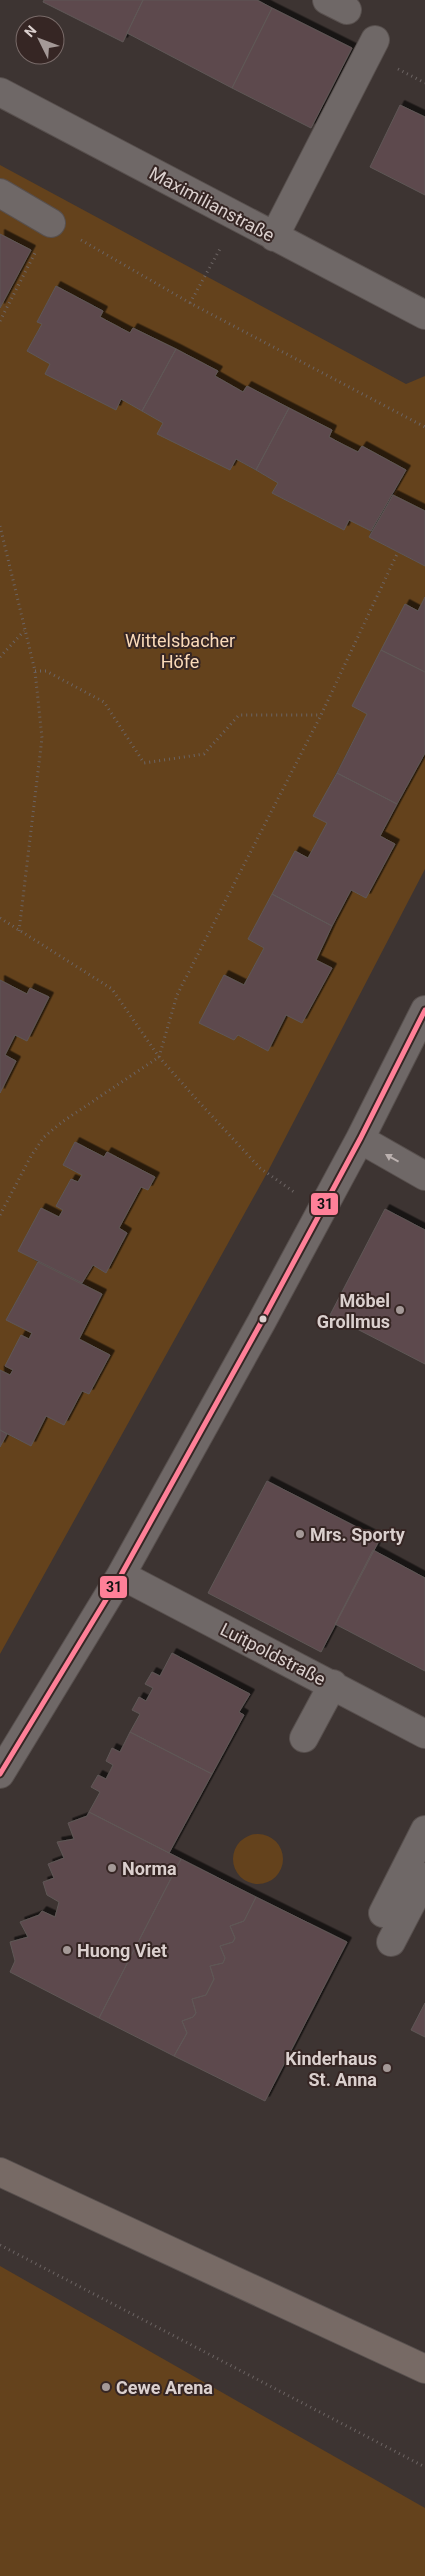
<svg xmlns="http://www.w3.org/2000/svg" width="425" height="2576" viewBox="0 0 425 2576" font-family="Roboto,sans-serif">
<defs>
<filter id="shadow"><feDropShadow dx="4.5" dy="-4.5" stdDeviation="0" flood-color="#0009"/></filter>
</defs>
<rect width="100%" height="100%" fill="#3d3432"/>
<path fill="#64421c" d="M0,165L406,384L425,376V511L393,495L406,470L362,447L358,452L329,437L332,430L247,386L243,392L215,376L218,371L134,328L130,333L100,317L103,310L56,286L37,322L42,324L27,351L50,364L45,374L116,410L121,399L163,423L158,434L230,470L236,459L278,483L272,493L344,530L349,520L371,531L369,537L425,566V597L418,611L405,605L352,706L367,714L314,816L327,823L308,858L249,939L264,948L244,985L224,975L200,1023L234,1040L238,1035L268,1051L351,890L366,898L394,844L380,836L425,753V869L267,1173L0,1654V1447L7,1434L31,1446L46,1416L64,1425L82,1391L89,1394L109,1355L79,1339L102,1295L82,1283L93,1265L106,1273L127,1233L119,1228L104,1157L75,1142L63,1165L82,1175L78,1182L71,1179L56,1206L63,1210L59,1217L41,1208L19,1251L38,1262L6,1320L32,1333L10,1375L0,1370V1093L16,1061L5,1055L15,1035L27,1040L49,997L30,988L27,994L0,980V308L31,250L0,234Z
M233 1859a25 25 0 1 1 50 0a25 25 0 1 1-50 0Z
M0,2266L425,2508V2576H0Z"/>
<path fill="#5d4a4d" stroke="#5f5756" filter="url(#shadow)" d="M44,0H143L123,42L43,2Z
M143,0H257L272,8L232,88L127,33Z
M272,8L352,48L311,128L232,88Z
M400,105L425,117V195L370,167Z
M0,234L31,250L0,308Z
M56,286L103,311L100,317L130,333L133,328L176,349L142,411L121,399L116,410L45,374L50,364L27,351L42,324L37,322Z
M176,349L218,371L215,376L243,392L247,386L289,408L256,470L236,459L230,470L157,434L163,423L142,411Z
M289,408L332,430L329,437L344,445L358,452L362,446L406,470L371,531L349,520L344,530L272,493L278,483L256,470Z
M393,495L425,511V566L369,537Z
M425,597V672L381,650L405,604L418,611Z
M381,650L425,672V753L397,804L337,773L367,714L352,706Z
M337,773L397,804L380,836L395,844L366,898L351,890L332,926L272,894L295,851L308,858L327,823L313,816Z
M272,894L332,926L316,960L332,968L302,1023L286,1015L268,1051L238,1035L234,1040L199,1023L224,975L244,985L264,948L248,939Z
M0,980L27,994L30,988L49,997L27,1041L15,1035L5,1055L16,1061L0,1093Z
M75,1142L104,1157L107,1152L155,1177L148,1190L141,1187L119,1228L127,1233L106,1273L93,1265L82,1283L18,1251L41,1208L59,1217L63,1210L56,1206L71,1179L78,1182L82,1175L63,1165Z
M385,1209L425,1230V1364L330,1315Z
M38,1262L102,1294L79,1339L110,1355L89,1394L82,1391L64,1425L46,1416L31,1446L0,1430V1370L10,1375L13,1370L5,1366L21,1335L29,1339L32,1333L6,1320Z
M0,1430L7,1434L0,1447Z
M267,1481L380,1539L321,1652L208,1593Z
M373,1550L425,1578V1671L335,1624Z
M172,1653L250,1694L239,1712L244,1715L212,1774L130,1732L140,1714L132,1710L139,1697L146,1701L153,1688L145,1684L152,1672L160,1676Z
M130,1732L212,1774L169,1853L89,1812L100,1792L91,1787L98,1775L106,1779L113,1765L106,1761L112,1748L120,1752Z
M89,1812L181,1859L99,2018L10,1972L15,1961L10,1942L28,1937L20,1922L39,1915L42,1911L55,1917L59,1902L47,1895L43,1882L54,1878L48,1864L64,1858L57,1842L74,1839L68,1823L87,1816Z
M181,1859L256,1897L244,1921L230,1926L235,1938L233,1942L220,1946L225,1958L223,1963L210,1966L214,1979L206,1995L192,1999L196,2013L193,2017L182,2021L187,2033L174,2056L99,2018Z
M256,1897L347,1942L265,2101L174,2056L187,2033L182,2021L193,2017L196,2013L192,1999L206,1995L214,1979L210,1966L223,1963L225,1958L220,1946L233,1942L235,1938L230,1926L244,1921Z
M425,2003V2037L411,2030Z"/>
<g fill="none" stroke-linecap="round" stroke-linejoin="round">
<defs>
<path id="minor" d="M327,0L347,10
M0,92L425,315
M0,193L51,223
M274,237L375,40
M360,1139L425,1176
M121,1575L425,1734
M304,1738L333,1684
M0,1774L121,1575L262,1321L360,1139L425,1010
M383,1913L425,1830
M391,1942L425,1877"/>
<path id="major" d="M0,2172L425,2369"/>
</defs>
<use href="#minor" stroke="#58504e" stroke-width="30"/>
<use href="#major" stroke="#58504e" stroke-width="30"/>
<path stroke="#6c6463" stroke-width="3" stroke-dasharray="1 4" stroke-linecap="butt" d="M398,69L425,83
M81,240L190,303L425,427
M190,303L221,247
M0,321L35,253
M0,526L35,671L42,738L19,931
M0,657L24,631
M35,671H46L104,702L144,763L204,754L239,715H321
M0,918L112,989L159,1057L198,1101L260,1168L294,1192
M0,1215L31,1156L44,1137L62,1122L159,1057L177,995L321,715L398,552
M0,2245L425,2467"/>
<use href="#minor" stroke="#6f6867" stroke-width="28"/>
<use href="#major" stroke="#776a65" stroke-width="28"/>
<defs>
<path id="bus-1" d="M0,1774L121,1575L262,1321L360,1139L425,1010"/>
</defs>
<use href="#bus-1" stroke="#362624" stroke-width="9"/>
<use href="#bus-1" stroke="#ff8098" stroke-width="5"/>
</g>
<defs><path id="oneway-solid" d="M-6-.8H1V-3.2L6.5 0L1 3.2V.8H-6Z" transform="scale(1.25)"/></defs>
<use fill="#bbb1af" href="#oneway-solid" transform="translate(392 1158) rotate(-151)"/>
<g fill="#a49997" stroke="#362624" stroke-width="2">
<circle cx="400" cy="1310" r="5"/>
<circle cx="300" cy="1534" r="5"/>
<circle cx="112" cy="1868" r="5"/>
<circle cx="67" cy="1950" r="5"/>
<circle cx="387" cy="2068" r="5"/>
<circle cx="106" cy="2387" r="5"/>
</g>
<circle fill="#dbd0ce" stroke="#362624" stroke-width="2" cx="263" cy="1319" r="4.5"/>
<g text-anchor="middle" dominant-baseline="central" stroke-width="4" stroke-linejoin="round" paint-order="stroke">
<g font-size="18" fill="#dbd0ce" stroke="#362624">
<text transform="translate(212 204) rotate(28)">Maximilianstraße</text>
<text transform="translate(273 1654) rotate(27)">Luitpoldstraße</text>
</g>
<g font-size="18" fill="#fadab9" stroke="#362624">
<text x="180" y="640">Wittelsbacher<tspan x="180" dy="21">Höfe</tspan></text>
</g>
<g font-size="18" font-weight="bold" fill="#dbd0ce" stroke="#362624" text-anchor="start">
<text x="390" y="1300" text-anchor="end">Möbel<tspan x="390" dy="21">Grollmus</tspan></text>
<text x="310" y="1534">Mrs. Sporty</text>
<text x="122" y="1868">Norma</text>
<text x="77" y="1950">Huong Viet</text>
<text x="377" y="2058" text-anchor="end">Kinderhaus<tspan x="377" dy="21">St. Anna</tspan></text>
<text x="116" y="2387">Cewe Arena</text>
</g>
</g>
<g stroke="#362624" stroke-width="2">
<rect x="310" y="1192" width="29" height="24" rx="5" fill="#ff8098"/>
<rect x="99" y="1575" width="29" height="24" rx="5" fill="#ff8098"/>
</g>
<g font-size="14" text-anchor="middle" font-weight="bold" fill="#111">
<text x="325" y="1209">31</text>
<text x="114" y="1592">31</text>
</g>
<g transform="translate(40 40) rotate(312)"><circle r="24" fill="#362624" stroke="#786a68"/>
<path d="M0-4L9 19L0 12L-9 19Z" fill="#a49997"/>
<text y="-8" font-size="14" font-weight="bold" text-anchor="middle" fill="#dbd0ce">N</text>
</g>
</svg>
